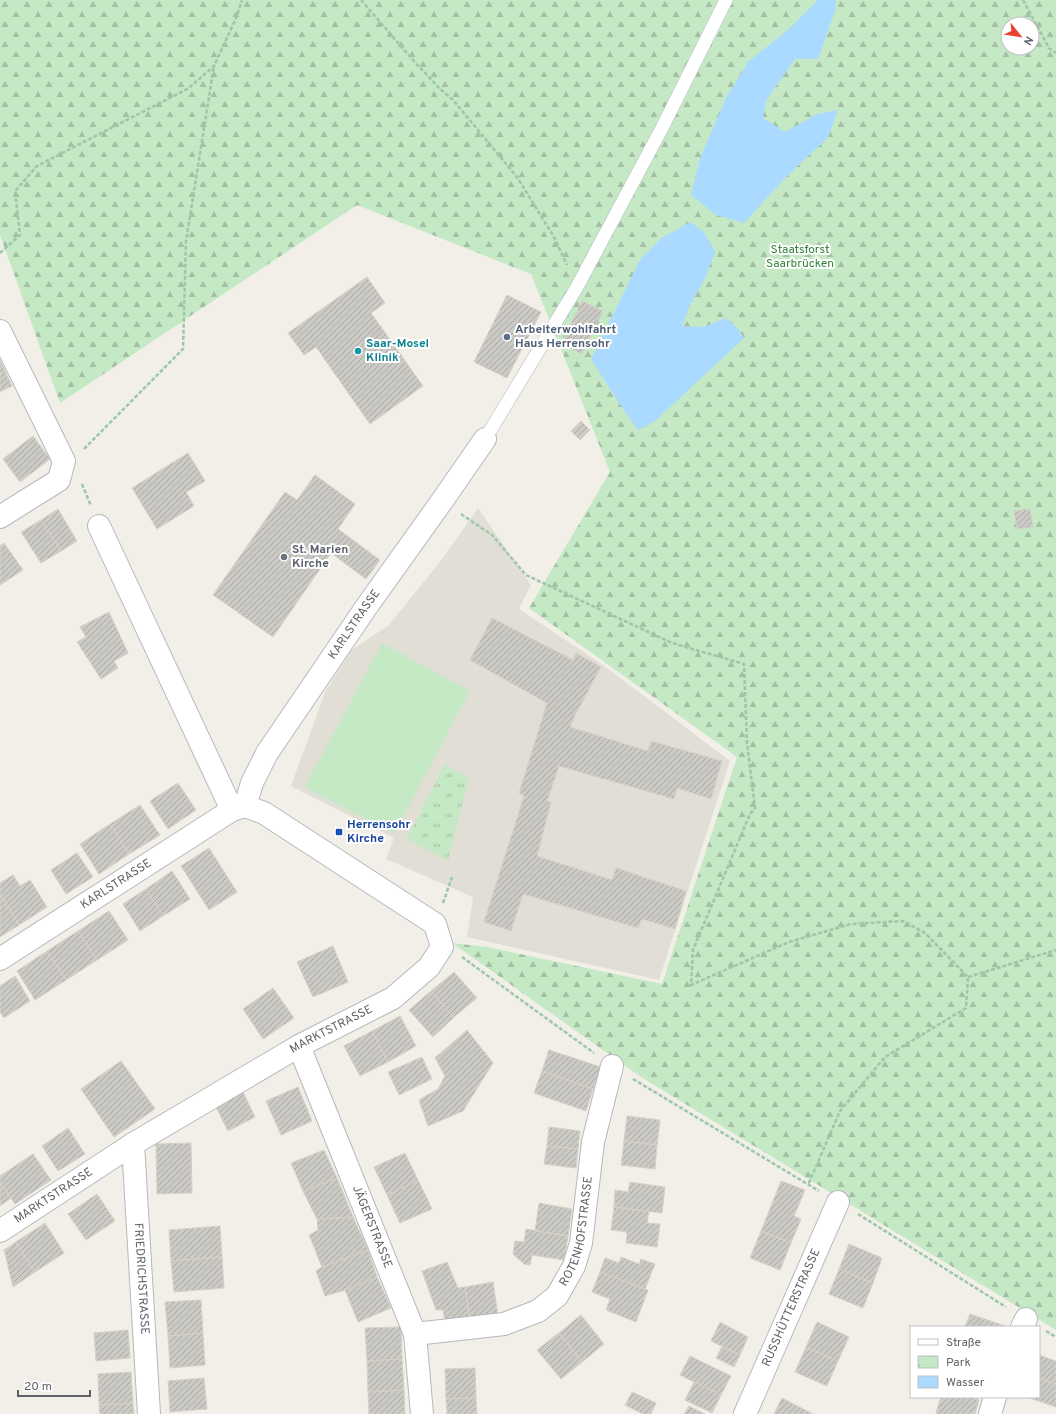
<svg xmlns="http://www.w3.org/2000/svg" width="1056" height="1414" viewBox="0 0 1056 1414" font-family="Overpass,sans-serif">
<defs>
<pattern id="forest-firs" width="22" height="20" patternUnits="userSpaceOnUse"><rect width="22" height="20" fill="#c5e8c5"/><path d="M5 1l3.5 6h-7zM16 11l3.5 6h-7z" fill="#a3c0a4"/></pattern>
<pattern id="park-tufts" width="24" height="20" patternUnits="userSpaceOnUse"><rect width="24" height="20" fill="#c5e8c5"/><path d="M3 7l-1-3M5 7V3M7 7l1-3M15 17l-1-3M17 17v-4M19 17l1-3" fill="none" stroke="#a3c0a4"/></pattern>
<pattern id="building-hatch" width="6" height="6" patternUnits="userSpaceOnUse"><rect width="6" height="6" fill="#cccac5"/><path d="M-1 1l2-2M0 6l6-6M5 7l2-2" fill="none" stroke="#a9a8a4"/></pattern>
</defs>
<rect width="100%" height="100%" fill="#f1efe8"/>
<path fill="#e1ded6" d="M478,508L531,585L519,609L603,665L730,761L659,980L467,937L473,897L386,859L394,838L291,786L326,690L353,649L389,625L443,558Z"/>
<path fill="url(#forest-firs)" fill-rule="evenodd" d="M0,0H1056V1330L641,1077L452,943L487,947L662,984L737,757L529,608L610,472L531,274L357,205L60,403L0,235ZM1008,24H1032V48H1008Z"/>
<path fill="url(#park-tufts)" d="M445,764L469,778L448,861L407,839Z"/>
<path fill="#c5e8c5" d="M382,643L470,691L394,834L305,787Z"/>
<path fill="#aadaff" d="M818,0H836L835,11L818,59H795L767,99L763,118L785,132L817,114L838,110L828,138L788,175L744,223L716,215L691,195L700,158L727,96L749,61L788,30Z
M690,222L704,232L715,252L706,276L690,305L682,326L703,327L726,318L739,330L744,338L654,422L638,430L621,406L591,359L641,258L662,238Z"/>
<path fill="url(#building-hatch)" stroke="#d6d1c6" d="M367,277L385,303L371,313L423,386L370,424L316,347L304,355L288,333Z
M507,295L541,312L507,378L474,362Z
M582,301L603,311L582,354L561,344Z
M0,360L12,386L0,392Z
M581,421L590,430L580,440L571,431Z
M33,436L50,459L20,482L3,459Z
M188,453L205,481L186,492L194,506L157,529L132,488Z
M315,475L355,504L338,529L380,560L366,579L331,553L273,637L213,595L285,492L297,500Z
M58,509L77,541L61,551L41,520Z
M1030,509L1033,527L1017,529L1014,511Z
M41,520L61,551L41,563L21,532Z
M4,543L23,570L0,585V546Z
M109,612L128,653L114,661L118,668L101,679L77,642L86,637L80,627Z
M492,618L573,660L576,653L601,667L575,715L570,727L648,751L651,741L722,761L711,799L677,788L674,799L559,766L547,801L551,802L537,856L612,880L616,868L686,891L675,929L642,919L638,928L523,894L511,931L484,922L524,796L519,793L547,703L470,660Z
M178,783L196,810L168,829L150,801Z
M140,805L160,835L129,854L110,824Z
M110,824L129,854L99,874L80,844Z
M209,848L237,892L209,910L181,866Z
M77,853L93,877L66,894L51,870Z
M172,871L190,899L163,916L146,889Z
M13,875L20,886L30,880L47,907L19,925L0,894V883Z
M146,889L163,916L140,931L123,904Z
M0,894L19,925L0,937Z
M109,911L128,940L97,960L78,931Z
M78,931L97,960L66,980L47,951Z
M333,946L348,982L313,997L297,962Z
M47,951L66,980L35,1000L17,971Z
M454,972L477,998L454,1017L431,991Z
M15,976L30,1001L4,1018L0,1012V986Z
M273,988L294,1018L263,1039L243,1009Z
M431,991L454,1017L433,1037L409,1010Z
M400,1016L416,1046L388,1062L372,1031Z
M467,1030L493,1063L463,1111L428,1126L419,1100L438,1089L445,1076L435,1058Z
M372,1031L388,1062L360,1076L344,1046Z
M549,1050L601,1067L593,1089L542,1071Z
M422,1057L432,1079L399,1095L388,1072Z
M121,1061L155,1109L114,1137L81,1089Z
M542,1071L593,1089L586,1111L534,1093Z
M298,1087L312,1121L281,1135L266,1101Z
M243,1092L255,1117L228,1131L215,1105Z
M627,1116L660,1120L657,1145L624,1141Z
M549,1127L580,1131L578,1149L547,1146Z
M68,1128L85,1154L58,1171L42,1146Z
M624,1141L657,1145L655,1169L621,1165Z
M191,1143L192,1193L157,1194L156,1144Z
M547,1146L578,1149L576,1168L544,1164Z
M324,1150L337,1178L303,1191L291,1163Z
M405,1153L418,1180L387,1195L374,1167Z
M33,1154L51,1180L15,1204L0,1182V1176Z
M337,1178L353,1217L317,1219L303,1191Z
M418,1180L432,1209L400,1223L387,1195Z
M781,1181L805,1190L794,1216L801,1219L791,1243L761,1231Z
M0,1182L11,1198L0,1206Z
M630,1182L665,1187L662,1213L614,1207L615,1190L628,1192Z
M97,1194L115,1221L86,1240L68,1214Z
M539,1203L572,1209L568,1236L535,1231Z
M614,1207L649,1211L647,1223L660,1224L657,1247L626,1243L627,1232L611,1230Z
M353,1217L368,1250L322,1267L309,1235L318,1230L317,1219Z
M45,1223L64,1253L35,1272L16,1242Z
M220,1226L222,1257L171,1261L169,1230Z
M526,1229L568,1236L564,1260L532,1255L530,1265L524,1264L513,1254L515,1241L524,1242Z
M761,1231L791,1243L780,1270L750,1258Z
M16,1242L35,1272L13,1287L4,1250Z
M849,1244L882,1258L873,1283L839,1269Z
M368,1250L377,1277L345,1290L325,1296L316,1271L322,1267Z
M222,1257L224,1288L174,1292L171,1261Z
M621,1257L639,1264L641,1259L655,1264L645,1289L600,1272L605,1258L619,1263Z
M447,1262L458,1288L465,1287L470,1321L445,1322L443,1310H436L422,1271Z
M839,1269L873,1283L863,1308L829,1294Z
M600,1272L648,1290L636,1322L606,1310L610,1299L592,1292Z
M377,1277L391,1308L358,1322L345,1290Z
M493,1282L498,1316L470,1321L465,1287Z
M201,1300L203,1333L168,1336L165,1302Z
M970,1314L1005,1326L1004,1327H965Z
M581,1315L604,1344L582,1362L559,1333Z
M720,1322L748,1337L740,1355L711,1341Z
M817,1322L849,1337L838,1361L806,1347Z
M401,1327L402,1359L367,1361L365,1328Z
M128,1330L130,1358L96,1361L94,1333Z
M203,1333L205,1365L170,1368L168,1336Z
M559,1333L582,1362L561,1379L537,1350Z
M722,1347L740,1355L734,1367L716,1358Z
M806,1347L838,1361L827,1386L795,1372Z
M1039,1355L1056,1361V1384L1039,1378Z
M690,1356L731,1376L721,1395L680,1375Z
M402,1359L404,1390L368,1392L367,1361Z
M475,1368L476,1398L446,1399L445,1369Z
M131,1372L133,1403L99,1405L98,1374Z
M204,1378L207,1409L170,1412L168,1381Z
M1039,1378L1056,1384V1407L1027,1397H1039Z
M694,1382L721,1395L712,1413L685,1400Z
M404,1390L405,1414H369L368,1392Z
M632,1392L656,1403L651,1414H643L625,1405Z
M941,1397H970L979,1400L975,1414H939L936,1413Z
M476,1398L477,1414H447L446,1399Z
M782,1398L813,1414H774Z
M133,1403L134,1414H100L99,1405Z
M689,1406L705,1414H684Z"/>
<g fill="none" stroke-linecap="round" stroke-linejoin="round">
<defs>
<path id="service" d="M485,439L577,287L662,128L726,0"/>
<g id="minor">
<path d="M0,331L64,461L59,480L0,517"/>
<path d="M99,526L232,810"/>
<path id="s1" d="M245,806L252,783L267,753L367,606L442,501L485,439"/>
<path id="s2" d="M0,959L232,810L245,806"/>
<path id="s3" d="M299,1046L415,1334L422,1414"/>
<path id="s4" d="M133,1144L149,1414"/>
<path id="s5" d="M0,1231L133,1144L299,1046L393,998L429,967L442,947L435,924L264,813L245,806"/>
<path d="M1022,1327L1026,1319"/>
<path id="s6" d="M415,1334L504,1324L538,1311L557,1296L574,1266L581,1243L593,1142L612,1066"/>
<path id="s7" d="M745,1414L838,1202"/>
<path d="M990,1414L995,1397"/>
</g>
</defs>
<use href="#service" stroke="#b5b8bc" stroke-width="14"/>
<use href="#minor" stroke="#b5b8bc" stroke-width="24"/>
<path stroke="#9cc7a9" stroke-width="2.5" stroke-dasharray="4 2" stroke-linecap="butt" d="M361,0L412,59L439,88L453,100L517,177L554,237L567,265
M1023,0L1049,48L1056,53
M0,253L20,235L15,191L37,166L189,88L214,66L237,16L242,0
M84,449L183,349L186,241L214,66
M82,484L91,506
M461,514L492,535L526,575L672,643L744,664L747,743L755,808L750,814L693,950L691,985L789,942L851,924L903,921L925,933L968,977L966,1008L885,1057L840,1111L808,1185
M443,903L452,877
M462,957L594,1053
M968,977L1056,950
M633,1079L819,1191
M858,1214L1006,1307
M1046,1331L1056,1337"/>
<use href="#service" stroke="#fff" stroke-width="13"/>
<use href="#minor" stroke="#fff" stroke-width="22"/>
</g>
<circle fill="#5c6f8a" stroke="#fff" stroke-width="1.5" cx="507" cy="337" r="4"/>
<circle fill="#0f9aa8" stroke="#fff" stroke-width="1.5" cx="358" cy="351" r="4"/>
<circle fill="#6b7280" stroke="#fff" stroke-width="1.5" cx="284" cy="557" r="4"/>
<rect fill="#1a4fb4" stroke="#fff" stroke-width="1.5" x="335" y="828" width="8" height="8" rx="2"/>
<g text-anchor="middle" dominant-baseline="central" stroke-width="4" stroke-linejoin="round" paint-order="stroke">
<g font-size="12" fill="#348238" stroke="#fff">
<text x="800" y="250">Staatsforst<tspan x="800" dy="14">Saarbrücken</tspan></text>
</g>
<g font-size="12" font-weight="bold" fill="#4e5e75" stroke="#fff" text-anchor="start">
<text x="515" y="330">Arbeiterwohlfahrt<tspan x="515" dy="14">Haus Herrensohr</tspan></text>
</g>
<g font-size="12" font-weight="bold" fill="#0d838f" stroke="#fff" text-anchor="start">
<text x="366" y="344">Saar-Mosel<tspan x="366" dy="14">Klinik</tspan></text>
</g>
<g font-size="12" font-weight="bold" fill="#5b616d" stroke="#fff" text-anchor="start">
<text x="292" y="550">St. Marien<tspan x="292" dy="14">Kirche</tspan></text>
</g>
<g font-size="12" fill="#5f6368" stroke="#fff">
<text stroke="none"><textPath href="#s1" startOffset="213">KARLSTRASSE</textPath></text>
<text stroke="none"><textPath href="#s2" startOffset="138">KARLSTRASSE</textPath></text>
<text stroke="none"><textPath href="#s5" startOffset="388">MARKTSTRASSE</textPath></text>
<text stroke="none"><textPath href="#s5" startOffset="64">MARKTSTRASSE</textPath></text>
<text stroke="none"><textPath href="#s3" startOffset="195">JÄGERSTRASSE</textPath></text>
<text stroke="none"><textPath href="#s6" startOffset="219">ROTENHOFSTRASSE</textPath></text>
<text stroke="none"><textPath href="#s4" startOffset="135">FRIEDRICHSTRASSE</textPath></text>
<text stroke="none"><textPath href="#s7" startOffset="116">RUSSHÜTTERSTRASSE</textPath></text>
</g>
<g font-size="12" font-weight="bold" fill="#164399" stroke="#fff" text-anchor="start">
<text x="347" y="825">Herrensohr<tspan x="347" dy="14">Kirche</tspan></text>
</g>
</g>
<rect x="910" y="1326" width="130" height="72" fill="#ffffff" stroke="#bfc1c3"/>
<rect x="918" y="1339" width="20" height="6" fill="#ffffff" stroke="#bfc1c3"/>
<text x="946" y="1346" font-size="12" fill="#5f6368">Straße</text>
<rect x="918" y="1356" width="20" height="12" fill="url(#park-tufts)" stroke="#bfc1c3"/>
<text x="946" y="1366" font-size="12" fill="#5f6368">Park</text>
<rect x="918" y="1376" width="20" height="12" fill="#aadaff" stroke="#bfc1c3"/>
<text x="946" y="1386" font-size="12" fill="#5f6368">Wasser</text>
<g transform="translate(1020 36) rotate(120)"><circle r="19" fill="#ffffff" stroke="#bfc1c3"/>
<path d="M0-3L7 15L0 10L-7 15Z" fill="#ea4335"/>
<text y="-6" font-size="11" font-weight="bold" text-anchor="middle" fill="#5f6368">N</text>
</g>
<path d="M18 1390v6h72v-6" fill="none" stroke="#5f6368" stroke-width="2"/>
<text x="24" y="1390" font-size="12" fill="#5f6368" stroke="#ffffff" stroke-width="3" paint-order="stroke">20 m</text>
</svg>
